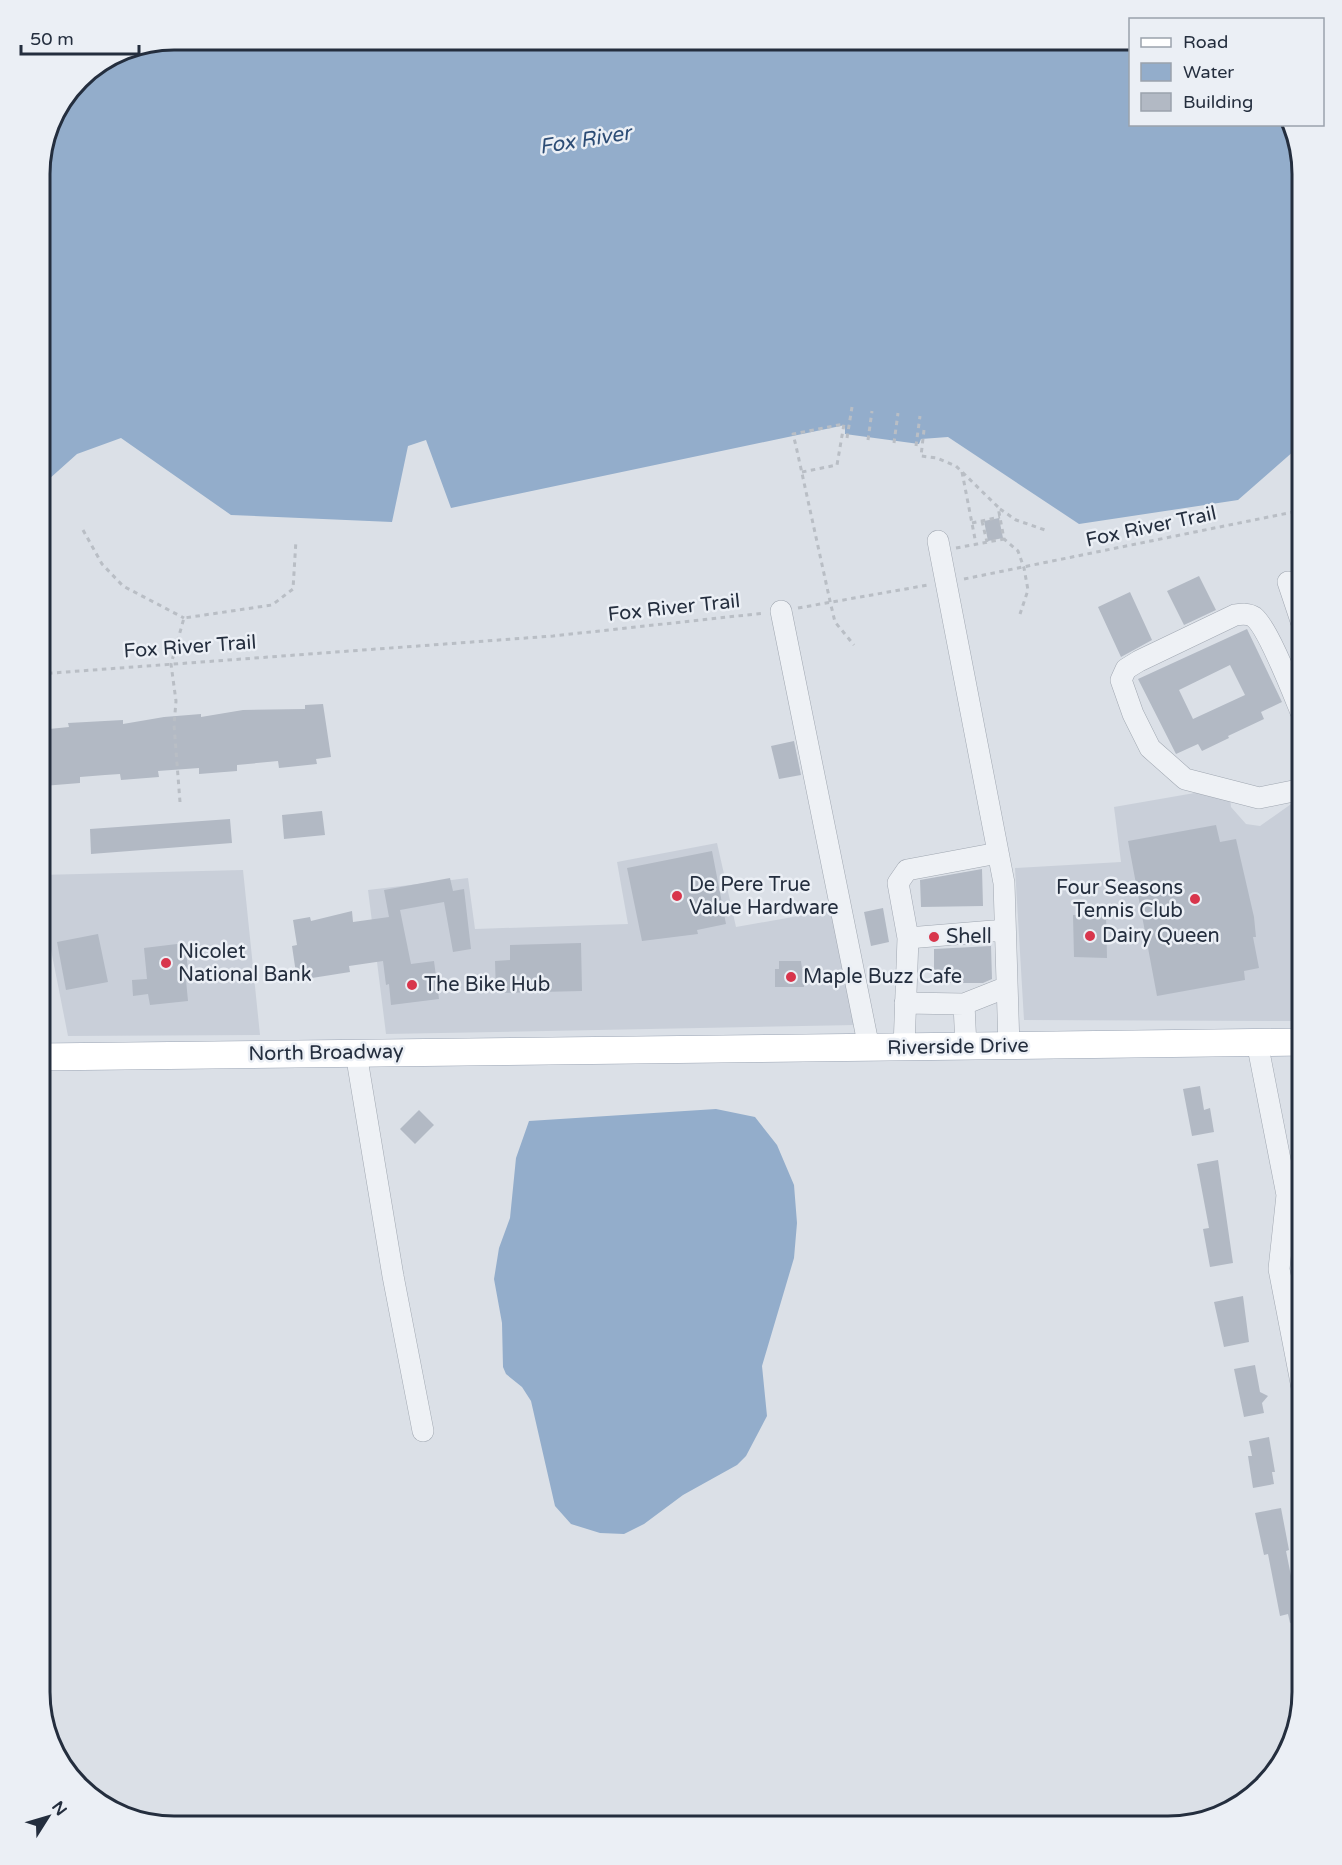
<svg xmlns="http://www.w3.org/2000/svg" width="1342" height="1865" viewBox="0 0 1342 1865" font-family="'Varela Round',sans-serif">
<rect width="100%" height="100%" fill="#dbe0e7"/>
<path fill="#c9cfd9" d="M1229,787L1231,807L1246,824L1260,826L1294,802L1303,800V1021L1024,1020L1015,868L1121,862L1114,807Z
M717,843L736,927L832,910L856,1025L386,1034L368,890L468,878L475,929L628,924L617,862Z
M243,870L260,1035L68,1036L39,889V875Z"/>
<path fill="#93adcb" d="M174,39H1130V124L1290,125L1303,174V443L1238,500L1079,524L948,437L921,439L919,444L845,434V425L451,508L426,440L408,446L392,522L231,515L121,438L77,454L39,488V165L53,114L85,73L123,49Z
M716,1109L755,1117L777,1145L794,1185L797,1223L794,1258L762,1366L767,1416L746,1456L737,1465L683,1495L644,1524L624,1534L600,1533L571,1524L555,1506L531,1401L522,1387L506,1374L503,1367L502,1323L494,1279L499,1248L510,1218L516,1158L529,1121Z"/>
<path fill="#b2b9c4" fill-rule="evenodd" d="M999,518L1003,538L988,541L984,521Z
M1199,576L1216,610L1184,625L1167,591Z
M1130,592L1152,640L1121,657L1098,607Z
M1247,629L1282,702L1261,712L1264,719L1228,736L1229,738L1202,751L1198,744L1176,754L1138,679ZM1230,665L1245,695L1193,719L1179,690Z
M323,704L331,757L316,759L317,764L279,768L278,761L237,765V771L199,774V768L158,771L159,777L121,780L120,774L105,775L80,777V783L43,786L42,779L39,780V730L69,727L68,723L123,720V724L164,717L201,714V717L243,710L305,709V705Z
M794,741L801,775L779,779L771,746Z
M322,811L325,835L284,839L282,815Z
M230,819L232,843L91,854L90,829Z
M1216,825L1220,842L1236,839L1254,917L1256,937H1253L1259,968L1244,971L1245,980L1157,996L1128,841Z
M712,851L726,924L697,930L698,934L642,941L627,868Z
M982,869L983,906L921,907L920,880Z
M450,878L453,891L464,889L471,949L453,952L444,902L400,910L411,964L434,961L439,999L391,1005L389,984L386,985L383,961L349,966L350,972L312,978L311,971L296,973L292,946L297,945L293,920L310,917L311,921L352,911L353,922L389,917L384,890Z
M883,908L889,942L871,946L864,912Z
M1106,914L1107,958L1074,957L1073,915Z
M98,934L108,982L66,990L57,942Z
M185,943L189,979L186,980L188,1001L150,1005L148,994L133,996L132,980L147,979L144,948Z
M581,943L582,991L496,993L495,961L510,960V945Z
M991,946L992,979L983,983H934V949Z
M779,961H801L802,969H804V987H775V969H779Z
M1200,1086L1204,1110L1210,1108L1214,1132L1192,1136L1183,1089Z
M419,1110L434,1125L415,1144L400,1129Z
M1218,1160L1233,1263L1210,1267L1203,1229L1209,1228L1197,1164Z
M1243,1296L1249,1342L1224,1347L1214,1302Z
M1255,1365L1260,1392L1268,1396L1262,1403L1264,1413L1244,1417L1234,1369Z
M1269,1437L1275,1472H1272L1274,1484L1253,1488L1248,1456H1252L1249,1441Z
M1281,1508L1289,1550L1286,1551L1297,1606L1301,1605L1303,1613V1620L1290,1623L1288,1614L1280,1616L1268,1554L1264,1555L1255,1513Z"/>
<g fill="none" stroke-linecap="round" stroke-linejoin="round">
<defs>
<path id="minor" d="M938,541L1004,883L1009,1047
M1288,582L1303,627
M781,611L869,1048
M1303,789L1259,798L1185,779L1150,748L1133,714L1121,680L1126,669L1139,661L1235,615C1242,614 1248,613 1254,617C1269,629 1294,696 1303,717
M908,938L1005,930
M905,1003L964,1004L966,1047
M964,1004L1007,987
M1257,1042L1287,1195L1303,1223
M904,1048L908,938L898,883L907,870L998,853
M356,1053L393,1276L423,1431
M1287,1195L1279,1269L1303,1393"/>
<path id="major" d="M39,1057L1303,1042"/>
</defs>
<use href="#minor" stroke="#a0a7b1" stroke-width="22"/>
<use href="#major" stroke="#9aa4b4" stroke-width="28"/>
<path stroke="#b9bec5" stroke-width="3" stroke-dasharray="4.5 4.5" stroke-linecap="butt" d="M924,430L921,456L937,458L956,466L998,507L1004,539L1018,551L1024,568L1028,590L1020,614
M847,438L852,407
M868,440L872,411
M894,443L898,413
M916,446L920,416
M802,472L837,465L844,424L793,434L796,446L830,601L835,622L854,645
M962,472L976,544
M1000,509L1016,520L1048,531
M982,521L987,542
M972,523L1000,517
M83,530L102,564L123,586L184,618
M956,548L1004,539
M964,579L1303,510
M798,608L928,585
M39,674L553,636L765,613
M180,802L174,725L176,701L171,664L184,618L272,605L293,589L296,540"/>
<use href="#minor" stroke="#eef1f5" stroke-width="21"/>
<use href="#major" stroke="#fff" stroke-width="27"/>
</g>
<g fill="#d8354c" stroke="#ebeff5" stroke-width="2">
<circle cx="677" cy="896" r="6"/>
<circle cx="1195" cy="899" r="6"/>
<circle cx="1090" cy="936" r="6"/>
<circle cx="934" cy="937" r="6"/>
<circle cx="166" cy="963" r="6"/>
<circle cx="791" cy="977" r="6"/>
<circle cx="412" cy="985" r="6"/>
</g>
<g text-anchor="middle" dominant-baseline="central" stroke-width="5" stroke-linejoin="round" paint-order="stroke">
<g font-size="20" fill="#242e3e" stroke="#ebeff5">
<text transform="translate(1151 527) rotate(-12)">Fox River Trail</text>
<text transform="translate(674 608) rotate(-6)">Fox River Trail</text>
<text transform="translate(190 647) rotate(-4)">Fox River Trail</text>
<text transform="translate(958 1047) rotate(-1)">Riverside Drive</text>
<text transform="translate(326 1053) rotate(-1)">North Broadway</text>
</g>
<g font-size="20" fill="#242e3e" stroke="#ebeff5" text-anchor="start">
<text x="689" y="885">De Pere True<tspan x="689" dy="23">Value Hardware</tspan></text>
<text x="1183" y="888" text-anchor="end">Four Seasons<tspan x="1183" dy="23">Tennis Club</tspan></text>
<text x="1102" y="936">Dairy Queen</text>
<text x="946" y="937">Shell</text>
<text x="178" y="952">Nicolet<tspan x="178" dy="23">National Bank</tspan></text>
<text x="803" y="977">Maple Buzz Cafe</text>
<text x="424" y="985">The Bike Hub</text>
</g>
<g font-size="21" font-style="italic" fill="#2c4c75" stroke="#ebeff5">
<text transform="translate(585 140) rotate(-9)">Fox River</text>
</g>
</g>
<path d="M0 0H1342V1865H0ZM174 50H1168A124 124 0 0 1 1292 174V1692A124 124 0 0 1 1168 1816H174A124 124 0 0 1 50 1692V174A124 124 0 0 1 174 50Z" fill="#ebeff5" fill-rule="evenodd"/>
<path fill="none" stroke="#242e3e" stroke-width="3" d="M174 50H1168A124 124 0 0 1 1292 174V1692A124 124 0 0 1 1168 1816H174A124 124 0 0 1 50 1692V174A124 124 0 0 1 174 50Z"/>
<rect x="1129" y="18" width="195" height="108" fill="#ebeff5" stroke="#9ba2ac" stroke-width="1.5"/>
<rect x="1141" y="38" width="30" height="9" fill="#ffffff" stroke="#9ba2ac" stroke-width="1.5"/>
<text x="1183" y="48" font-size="18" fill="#242e3e">Road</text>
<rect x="1141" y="63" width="30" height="18" fill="#93adcb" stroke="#9ba2ac" stroke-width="1.5"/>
<text x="1183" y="78" font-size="18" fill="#242e3e">Water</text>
<rect x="1141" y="93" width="30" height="18" fill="#b2b9c4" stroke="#9ba2ac" stroke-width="1.5"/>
<text x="1183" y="108" font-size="18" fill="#242e3e">Building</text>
<g transform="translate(48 1817) rotate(53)" stroke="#ebeff5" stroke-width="4.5" paint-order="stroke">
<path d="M0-4.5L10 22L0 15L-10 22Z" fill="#242e3e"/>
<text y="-9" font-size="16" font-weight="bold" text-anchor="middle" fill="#242e3e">N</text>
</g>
<path d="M21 45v9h118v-9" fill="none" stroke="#242e3e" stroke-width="3"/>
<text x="30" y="45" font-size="18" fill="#242e3e" stroke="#ebeff5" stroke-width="4.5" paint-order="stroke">50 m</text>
</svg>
